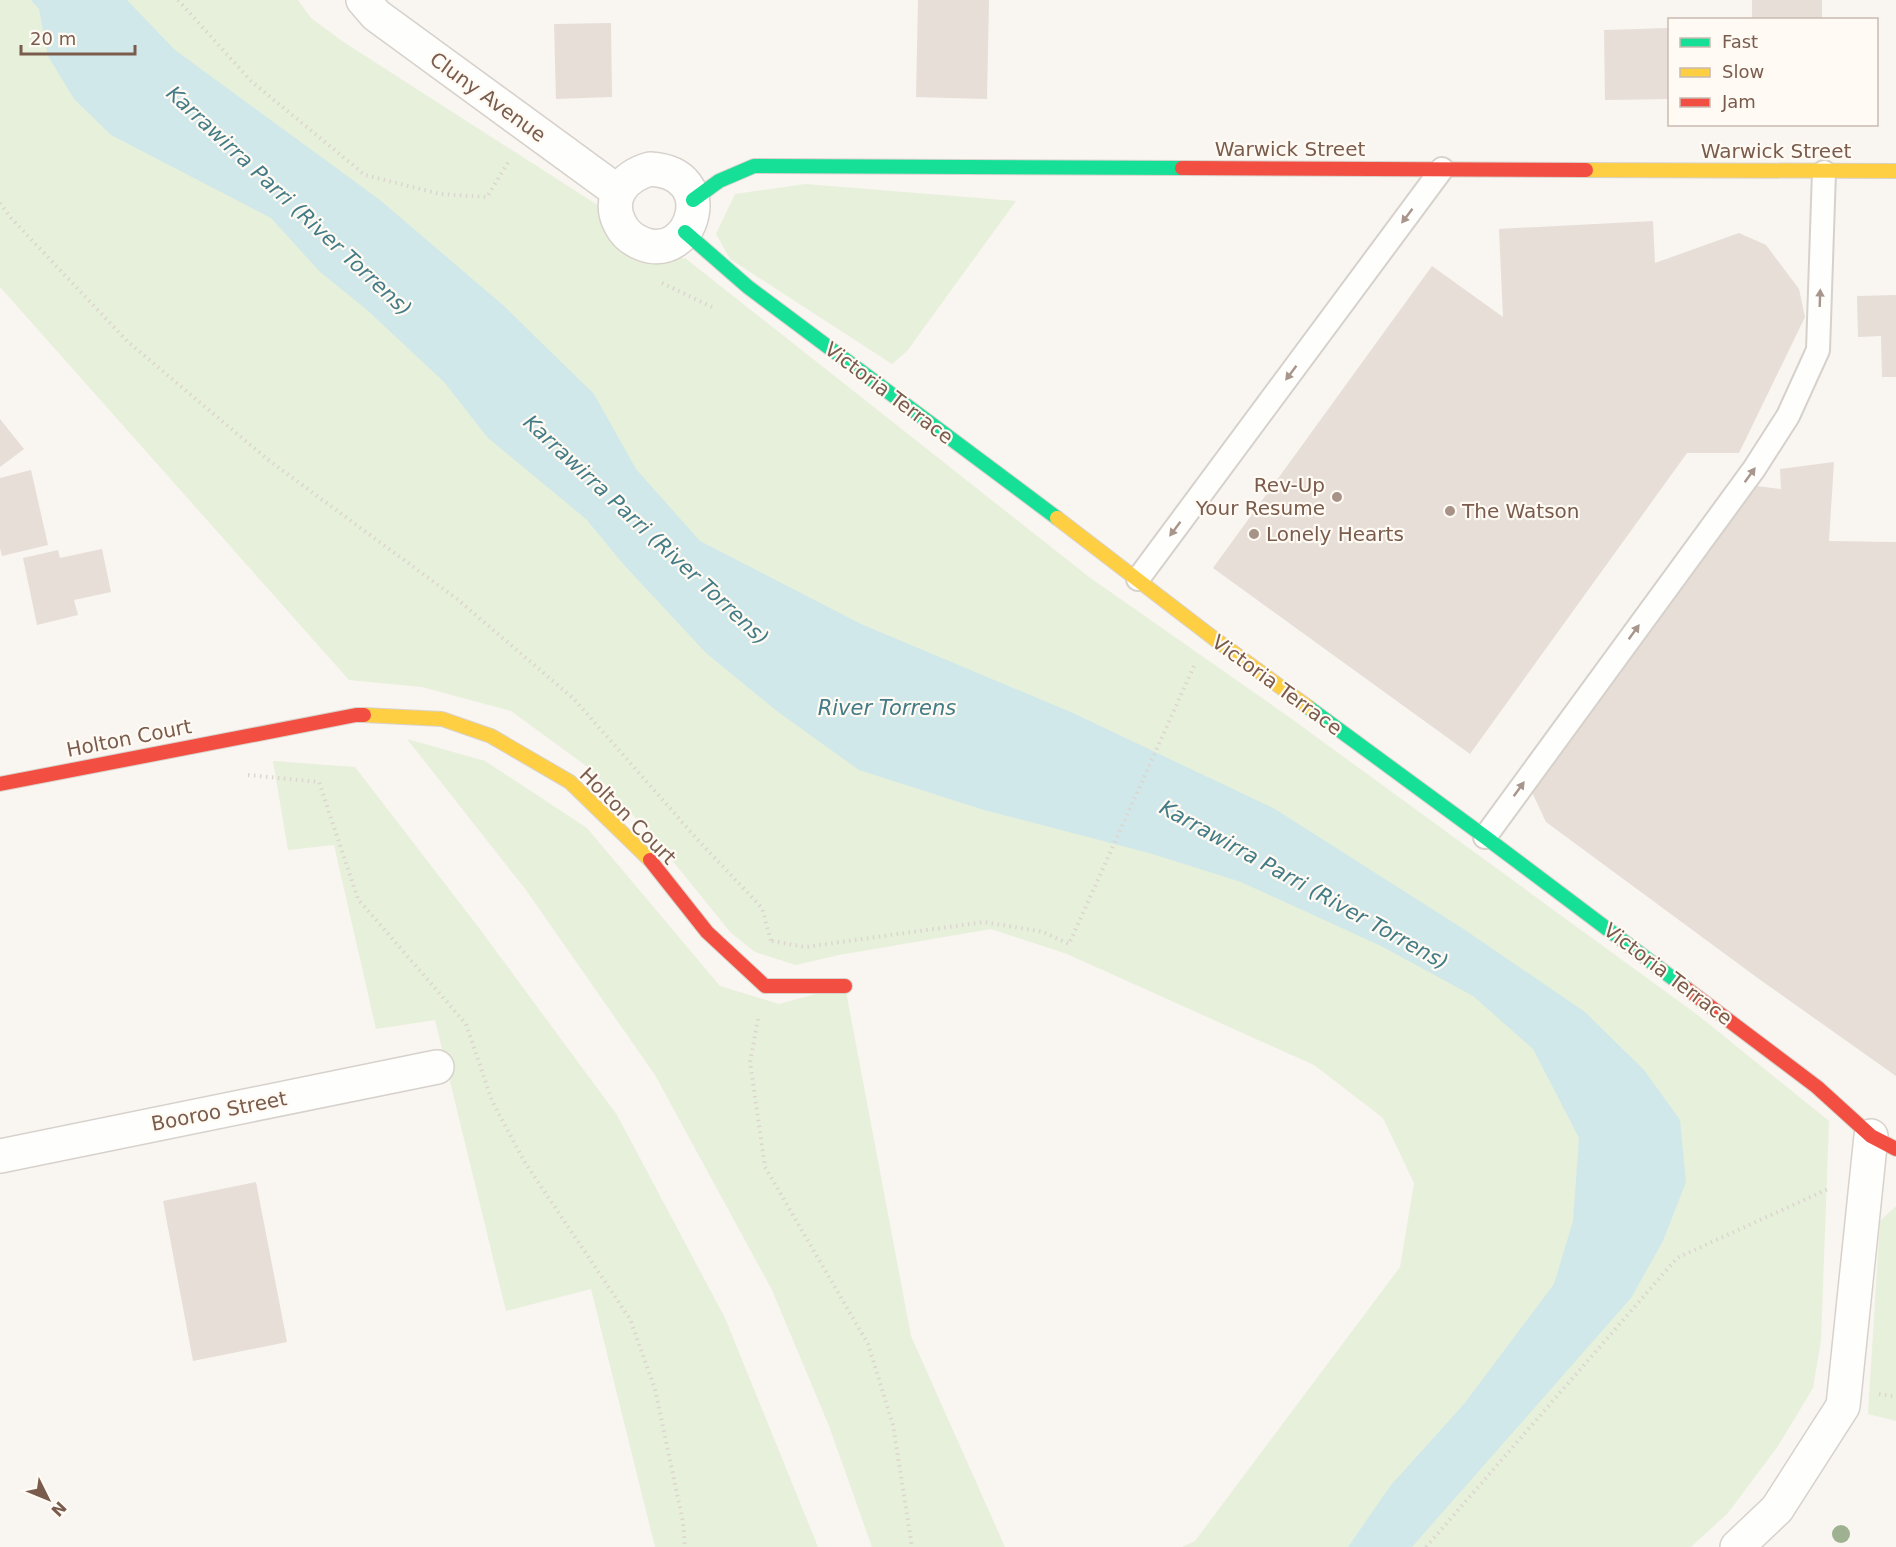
<svg xmlns="http://www.w3.org/2000/svg" width="1896" height="1547" viewBox="0 0 1896 1547" font-family="'DejaVu Sans',sans-serif">
<rect width="100%" height="100%" fill="#f9f5f0"/>
<path fill="#e7f0db" d="M0,0H298L311,18L342,41L602,208L653,260L685,258L1089,577L1289,717L1699,1016L1829,1121L1821,1341L1813,1388L1778,1446L1728,1513L1691,1547H1182L1195,1541L1400,1267L1414,1183L1383,1118L1314,1065L1067,954L991,929L839,955L796,965L755,952L731,933L654,838L589,768L511,711L422,687L349,680L0,287Z
M805,184L1016,201L907,351L892,364L730,259L716,234L735,194Z
M407,739L485,761L587,828L720,986L779,1004L845,986L911,1336L1005,1547H872L829,1426L772,1290L655,1075L526,890Z
M273,761L355,767L479,928L617,1115L725,1318L818,1547H655L591,1289L506,1311L435,1020L376,1029L334,845L288,850Z
M1896,1206V1421L1868,1414L1880,1221Z"/>
<path fill="#d0e8ea" d="M31,0H127L175,50L380,200L504,306L594,394L636,469L700,541L861,624L1073,713L1275,809L1462,928L1585,1012L1644,1070L1680,1120L1686,1182L1663,1241L1631,1298L1412,1547H1348L1391,1485L1464,1404L1554,1284L1573,1221L1579,1138L1533,1049L1473,996L1381,946L1241,882L1149,853L984,810L859,770L778,712L706,653L624,565L586,519L488,438L444,382L366,309L320,272L271,218L111,135L74,99L48,56L39,9Z"/>
<path fill="#e6ded7" d="M918,0H989L987,99L916,97Z
M1752,0H1822V20H1752Z
M611,23L612,97L556,99L554,24Z
M1670,28V99L1605,100L1604,30Z
M1653,221L1655,263L1739,233L1766,245L1799,289L1805,317L1739,453H1687L1470,754L1213,568L1432,266L1503,317L1499,229Z
M1896,295V377H1882L1881,336L1858,337L1857,296Z
M0,419L24,449L0,467Z
M1834,462L1829,541L1896,542V1076L1759,979L1546,822L1530,788L1757,486L1781,489L1780,469Z
M31,470L48,545L2,556L0,548V478Z
M102,549L111,592L74,600L78,615L37,625L23,558L58,550L60,558Z
M256,1182L287,1342L193,1361L163,1201Z"/>
<g fill="none" stroke-linecap="round" stroke-linejoin="round">
<defs>
<path id="lane" d="M1138,579L1442,169
M1485,837L1754,469L1788,416L1818,350L1824,172"/>
<path id="street" d="M363,0L376,15L617,191
M650,169C722,173 692,263 643,244C632,240 625,234 620,224C606,197 625,176 650,169Z
M0,1156L437,1067
M1737,1547L1777,1509L1843,1406L1871,1136"/>
<path id="fast" d="M693,200L719,181L754,166L1182,168
M685,232L748,287L1057,518
M1308,707L1485,837L1687,989"/>
<path id="slow" d="M1586,170L1896,171
M1057,518L1212,637L1308,707
M364,715L442,719L491,736L570,782L650,860"/>
<path id="jam" d="M1182,168L1586,170
M0,784L356,715H364
M650,860L707,932L765,986H845
M1687,989L1817,1087L1871,1136L1896,1149"/>
</defs>
<use href="#lane" stroke="#d7d1cb" stroke-width="26"/>
<use href="#street" stroke="#d7d1cb" stroke-width="36"/>
<use href="#fast" stroke="#d9d2cb" stroke-width="16"/>
<use href="#slow" stroke="#d9d2cb" stroke-width="16"/>
<use href="#jam" stroke="#d9d2cb" stroke-width="16"/>
<path stroke="#dcd5d0" stroke-width="4" stroke-dasharray="1.5 4.5" stroke-linecap="butt" d="M178,0L251,81L365,175L440,194L487,197L510,159
M0,203L11,218L127,341L267,459L457,599L574,699L697,839L762,908L771,941
M662,283L712,307
M248,775L319,782L358,899L466,1024L492,1101L524,1161L630,1319L655,1389L683,1522L685,1547
M772,941L805,947L984,922L1043,932L1069,944L1194,666
M758,1019L750,1062L765,1167L868,1344L893,1425L912,1547
M1879,1394L1896,1397
M1426,1547L1677,1258L1830,1188"/>
<use href="#lane" stroke="#fefefd" stroke-width="22"/>
<use href="#street" stroke="#fefefd" stroke-width="33"/>
<use href="#fast" stroke="#16e098" stroke-width="14"/>
<use href="#slow" stroke="#ffcf43" stroke-width="14"/>
<use href="#jam" stroke="#f24e42" stroke-width="14"/>
</g>
<circle fill="#9eb190" cx="1841" cy="1534" r="9"/>
<defs><path id="oneway-solid" d="M-6-.8H1V-3.2L6.5 0L1 3.2V.8H-6Z" transform="scale(1.5)"/></defs>
<g fill="#a8958b">
<use href="#oneway-solid" transform="translate(1407 216) rotate(127)"/>
<use href="#oneway-solid" transform="translate(1820 298) rotate(-88)"/>
<use href="#oneway-solid" transform="translate(1291 373) rotate(127)"/>
<use href="#oneway-solid" transform="translate(1750 475) rotate(-54)"/>
<use href="#oneway-solid" transform="translate(1175 529) rotate(127)"/>
<use href="#oneway-solid" transform="translate(1634 632) rotate(-54)"/>
<use href="#oneway-solid" transform="translate(1519 789) rotate(-54)"/>
</g>
<g fill="#a69286" stroke="#fffaf3" stroke-width="2">
<circle cx="1337" cy="497" r="6"/>
<circle cx="1450" cy="511" r="6"/>
<circle cx="1254" cy="534" r="6"/>
</g>
<g text-anchor="middle" dominant-baseline="central" stroke-width="4.5" stroke-linejoin="round" paint-order="stroke">
<g font-size="20" fill="#7a5c4d" stroke="#fffaf3">
<text transform="translate(488 97) rotate(36)">Cluny Avenue</text>
<text x="1290" y="149">Warwick Street</text>
<text x="1776" y="151">Warwick Street</text>
<text transform="translate(889 393) rotate(37)">Victoria Terrace</text>
<text transform="translate(1277 685) rotate(36)">Victoria Terrace</text>
<text transform="translate(129 738) rotate(-11)">Holton Court</text>
<text transform="translate(628 816) rotate(45)">Holton Court</text>
<text transform="translate(1668 974) rotate(37)">Victoria Terrace</text>
<text transform="translate(219 1111) rotate(-11)">Booroo Street</text>
</g>
<g font-size="20" fill="#7a5c4d" stroke="#fffaf3" text-anchor="start">
<text x="1325" y="485" text-anchor="end">Rev-Up<tspan x="1325" dy="23">Your Resume</tspan></text>
<text x="1462" y="511">The Watson</text>
<text x="1266" y="534">Lonely Hearts</text>
</g>
<g font-size="21" font-style="italic" fill="#437c86" stroke="#fffaf3">
<text transform="translate(289 201) rotate(43)">Karrawirra Parri (River Torrens)</text>
<text transform="translate(646 530) rotate(43)">Karrawirra Parri (River Torrens)</text>
<text x="887" y="708">River Torrens</text>
<text transform="translate(1304 885) rotate(29)">Karrawirra Parri (River Torrens)</text>
</g>
</g>
<rect x="1668" y="18" width="210" height="108" fill="#fffaf3" stroke="#cabbb1" stroke-width="1.5"/>
<rect x="1680" y="38" width="30" height="9" fill="#16e098" stroke="#cabbb1" stroke-width="1.5"/>
<text x="1722" y="48" font-size="18" fill="#7a5c4d">Fast</text>
<rect x="1680" y="68" width="30" height="9" fill="#ffcf43" stroke="#cabbb1" stroke-width="1.5"/>
<text x="1722" y="78" font-size="18" fill="#7a5c4d">Slow</text>
<rect x="1680" y="98" width="30" height="9" fill="#f24e42" stroke="#cabbb1" stroke-width="1.5"/>
<text x="1722" y="108" font-size="18" fill="#7a5c4d">Jam</text>
<g transform="translate(48 1499) rotate(133)" stroke="#fffaf3" stroke-width="4.5" paint-order="stroke">
<path d="M0-4.5L10 22L0 15L-10 22Z" fill="#7a5c4d"/>
<text y="-9" font-size="16" font-weight="bold" text-anchor="middle" fill="#7a5c4d">N</text>
</g>
<path d="M21 45v9h114v-9" fill="none" stroke="#7a5c4d" stroke-width="3"/>
<text x="30" y="45" font-size="18" fill="#7a5c4d" stroke="#fffaf3" stroke-width="4.5" paint-order="stroke">20 m</text>
</svg>
